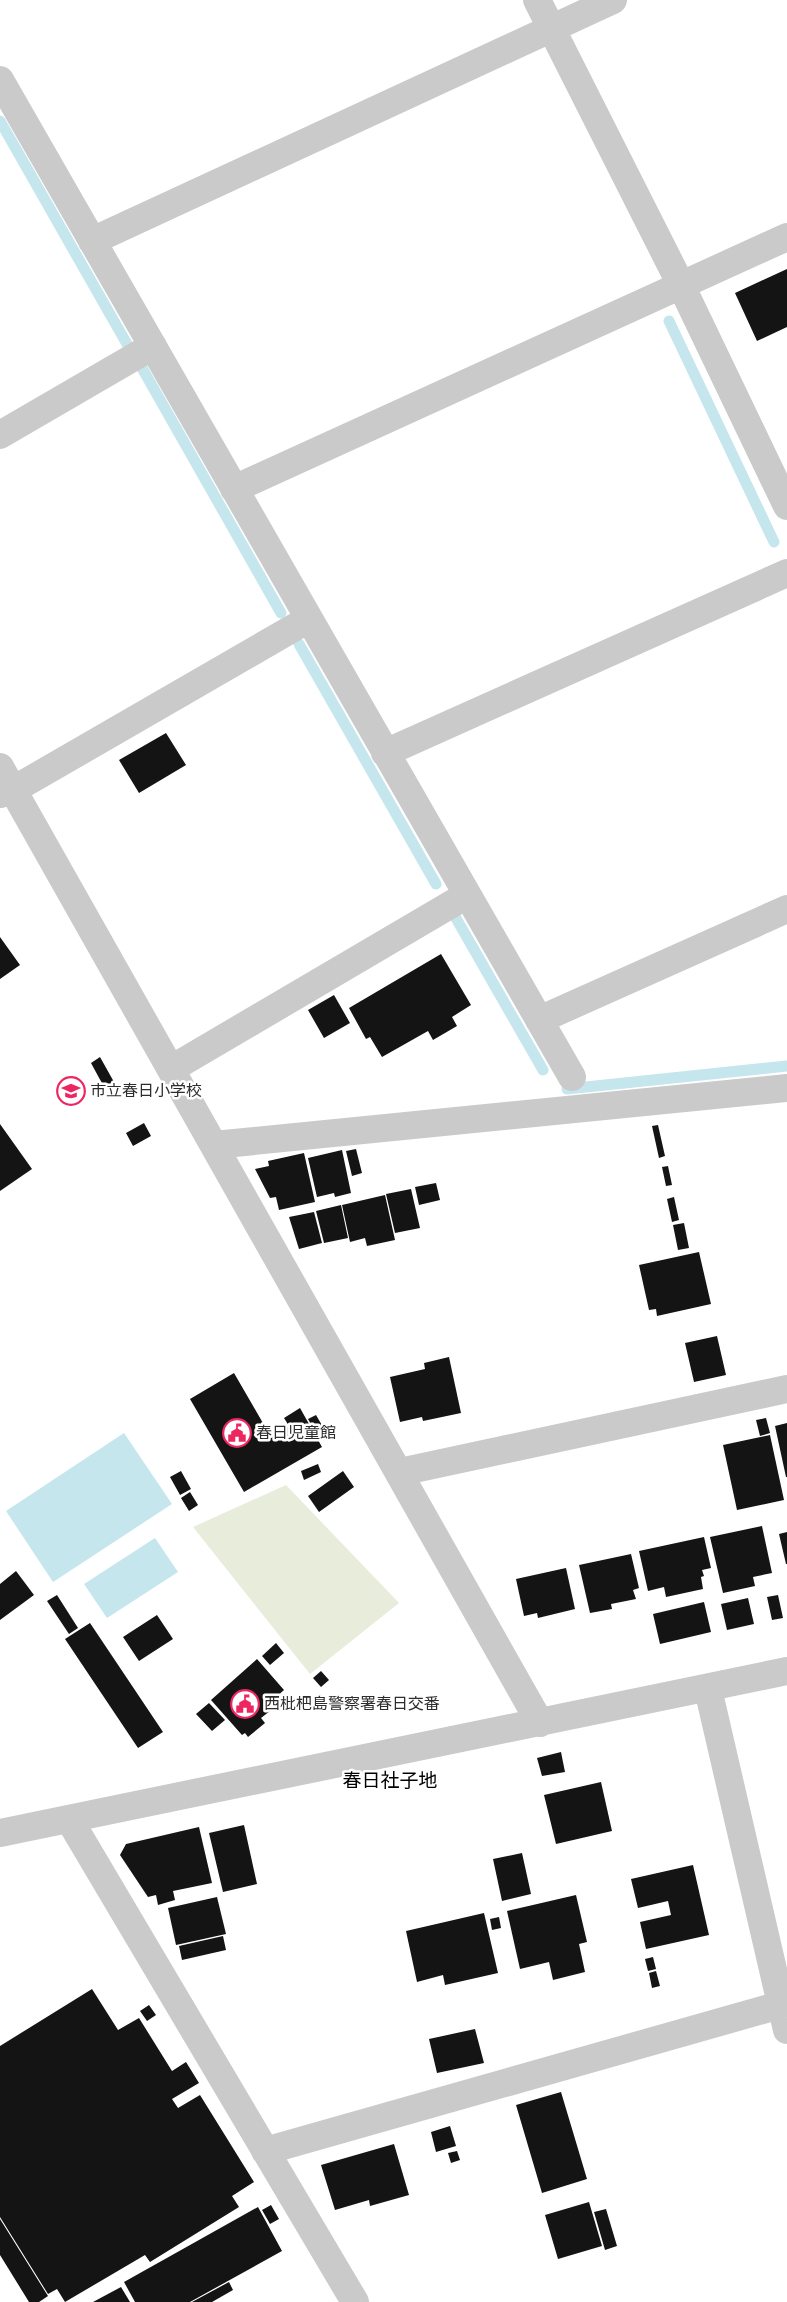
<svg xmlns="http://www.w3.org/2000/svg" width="787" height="2302" viewBox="0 0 787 2302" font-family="'Nunito Sans','Noto Sans JP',sans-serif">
<rect width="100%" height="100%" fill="#fff"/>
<path fill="#e8ecda" d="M286,1485L399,1603L310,1674L193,1527Z"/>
<path fill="#c5e6ed" d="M124,1433L172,1504L53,1582L6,1511Z
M155,1538L178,1572L107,1618L84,1584Z"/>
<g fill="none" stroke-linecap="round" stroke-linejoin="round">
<path stroke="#c5e6ed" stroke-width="11" d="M0,121L127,344
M669,321L774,542
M142,368L281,613
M299,644L436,884
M453,913L543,1070
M567,1089L787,1066"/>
</g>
<path fill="#141414" d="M787,269V327L757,341L735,293Z
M166,733L186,765L139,793L119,760Z
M0,937L20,965L0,979Z
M441,954L471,1005L452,1017L457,1026L433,1040L428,1031L382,1057L370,1037L366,1039L349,1008Z
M334,995L350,1023L324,1038L308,1010Z
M100,1057L114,1082L104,1087L91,1063Z
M144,1123L151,1136L133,1146L126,1133Z
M0,1124L32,1169L0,1191Z
M658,1125L665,1156L659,1158L652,1126Z
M356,1149L362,1173L352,1176L346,1151Z
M342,1150L351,1193L335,1197L334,1193L317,1197L308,1158Z
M304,1153L315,1202L279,1210L276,1197L270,1198L255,1169L269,1166L268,1161Z
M668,1166L672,1185L666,1186L662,1167Z
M436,1183L440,1200L419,1205L415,1187Z
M411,1189L420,1228L395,1233L386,1194Z
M385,1195L395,1240L367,1246L365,1238L350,1242L342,1205Z
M674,1197L679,1220L672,1222L667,1199Z
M341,1205L348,1238L324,1243L316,1211Z
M314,1212L322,1243L299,1249L289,1217Z
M684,1223L689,1248L678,1250L673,1225Z
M699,1252L711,1304L657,1316L656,1309L649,1310L639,1265Z
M717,1336L726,1375L694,1382L685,1343Z
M449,1357L461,1413L423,1421L422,1417L400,1422L390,1377L425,1369L424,1363Z
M234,1373L271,1437L289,1426L284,1418L300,1408L322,1447L244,1492L190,1399Z
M316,1415L327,1434L319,1439L308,1419Z
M766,1418L770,1433L760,1436L756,1420Z
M787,1423V1477H786L775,1426Z
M770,1435L784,1500L737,1510L723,1445Z
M318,1464L321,1472L304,1480L301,1471Z
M181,1471L191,1489L180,1495L170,1477Z
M343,1471L354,1487L319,1512L308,1496Z
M190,1492L198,1505L189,1511L181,1498Z
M762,1526L772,1573L753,1577L755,1586L723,1593L710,1537Z
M787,1532V1564H786L779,1534Z
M704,1537L711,1568L702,1570L704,1576L701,1577L703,1589L666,1597L664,1587L648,1591L639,1551Z
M631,1554L639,1588L633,1590L636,1599L611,1604L612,1609L590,1613L579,1565Z
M566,1568L575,1609L538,1618L537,1613L524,1616L516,1579Z
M16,1571L34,1595L0,1620V1584Z
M57,1595L78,1628L69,1634L47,1601Z
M778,1595L783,1618L772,1620L767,1597Z
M748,1598L754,1624L727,1630L721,1604Z
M704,1602L711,1632L660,1644L653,1614Z
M157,1615L173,1639L139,1661L123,1637Z
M90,1623L163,1732L138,1748L65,1639Z
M276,1643L284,1653L270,1665L262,1656Z
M257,1659L284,1690L266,1706L270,1711L261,1718L265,1723L248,1737L245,1733L242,1735L211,1700Z
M321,1671L329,1680L321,1687L313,1678Z
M209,1703L225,1720L212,1731L196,1714Z
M561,1752L565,1772L542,1776L537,1758Z
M601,1782L612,1831L556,1844L544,1795Z
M244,1825L257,1884L223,1892L209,1833Z
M199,1827L212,1883L173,1891L175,1900L158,1905L156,1895L148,1897L120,1855L126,1844Z
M522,1853L531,1894L502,1901L493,1859Z
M693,1865L709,1935L646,1949L640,1922L671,1915L668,1901L638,1908L631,1879Z
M576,1895L587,1942L579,1944L585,1972L553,1980L549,1962L520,1969L507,1911Z
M217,1897L226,1934L176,1945L168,1908Z
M484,1913L498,1973L445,1985L443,1975L417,1982L406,1931Z
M499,1917L501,1928L492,1930L490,1919Z
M223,1936L226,1950L182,1960L179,1946Z
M653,1957L656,1969L648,1971L645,1959Z
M656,1971L660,1986L652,1988L649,1973Z
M92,1989L118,2030L139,2018L172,2071L186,2062L199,2083L172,2099L178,2108L200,2095L254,2182L232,2196L239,2207L150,2262L145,2255L65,2302L57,2289L48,2294L0,2217V2046Z
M149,2005L156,2015L147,2021L140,2011Z
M475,2029L484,2063L437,2073L429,2039Z
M561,2092L587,2179L542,2193L516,2105Z
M450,2126L456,2146L436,2152L431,2132Z
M394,2144L409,2195L370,2206L369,2200L335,2210L321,2165Z
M457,2151L460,2160L451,2163L448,2153Z
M589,2202L602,2246L558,2259L545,2215Z
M271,2205L279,2219L270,2224L262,2210Z
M258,2207L282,2251L190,2302H135L124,2282Z
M606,2209L617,2246L605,2250L594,2212Z
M0,2219L48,2296L39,2302H29L0,2255Z
M229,2282L233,2290L212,2302H192Z
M121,2287L130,2302H93Z"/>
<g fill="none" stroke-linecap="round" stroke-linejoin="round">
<path stroke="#cacaca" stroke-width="28" d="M537,0L681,285L787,506
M0,80L572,1077
M92,241L613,0
M0,435L153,346
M234,489L787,237
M385,753L787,573
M0,767L540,1723
M0,794L13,790L309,619
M539,1020L787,909
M171,1069L467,895
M214,1145L787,1088
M400,1472L787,1389
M708,1689L787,2030
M69,1819L355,2302
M0,1833L787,1671
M265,2151L787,2003"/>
</g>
<defs>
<symbol id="school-ring" viewBox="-11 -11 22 22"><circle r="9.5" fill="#fff" stroke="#ed2662" stroke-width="1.5"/><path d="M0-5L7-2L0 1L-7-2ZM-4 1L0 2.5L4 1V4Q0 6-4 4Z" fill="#ed2662"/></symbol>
<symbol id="civic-ring" viewBox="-11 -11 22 22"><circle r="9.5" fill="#fff" stroke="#ed2662" stroke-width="1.5"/><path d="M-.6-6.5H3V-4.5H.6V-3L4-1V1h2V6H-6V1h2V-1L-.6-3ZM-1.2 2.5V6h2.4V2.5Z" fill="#ed2662"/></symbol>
</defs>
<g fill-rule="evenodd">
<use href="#school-ring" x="55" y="1075" width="32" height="32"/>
<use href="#civic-ring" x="221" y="1417" width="32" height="32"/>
<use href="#civic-ring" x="229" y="1688" width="32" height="32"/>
</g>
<g text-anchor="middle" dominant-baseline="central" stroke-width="5" stroke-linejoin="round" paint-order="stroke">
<g font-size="16" fill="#2d2d2d" stroke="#fff" text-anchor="start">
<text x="90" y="1091">市立春日小学校</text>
<text x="256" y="1433">春日児童館</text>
<text x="264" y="1704">西枇杷島警察署春日交番</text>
</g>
<g font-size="19" fill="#000" stroke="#fff">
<text x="390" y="1781">春日社子地</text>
</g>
</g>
</svg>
